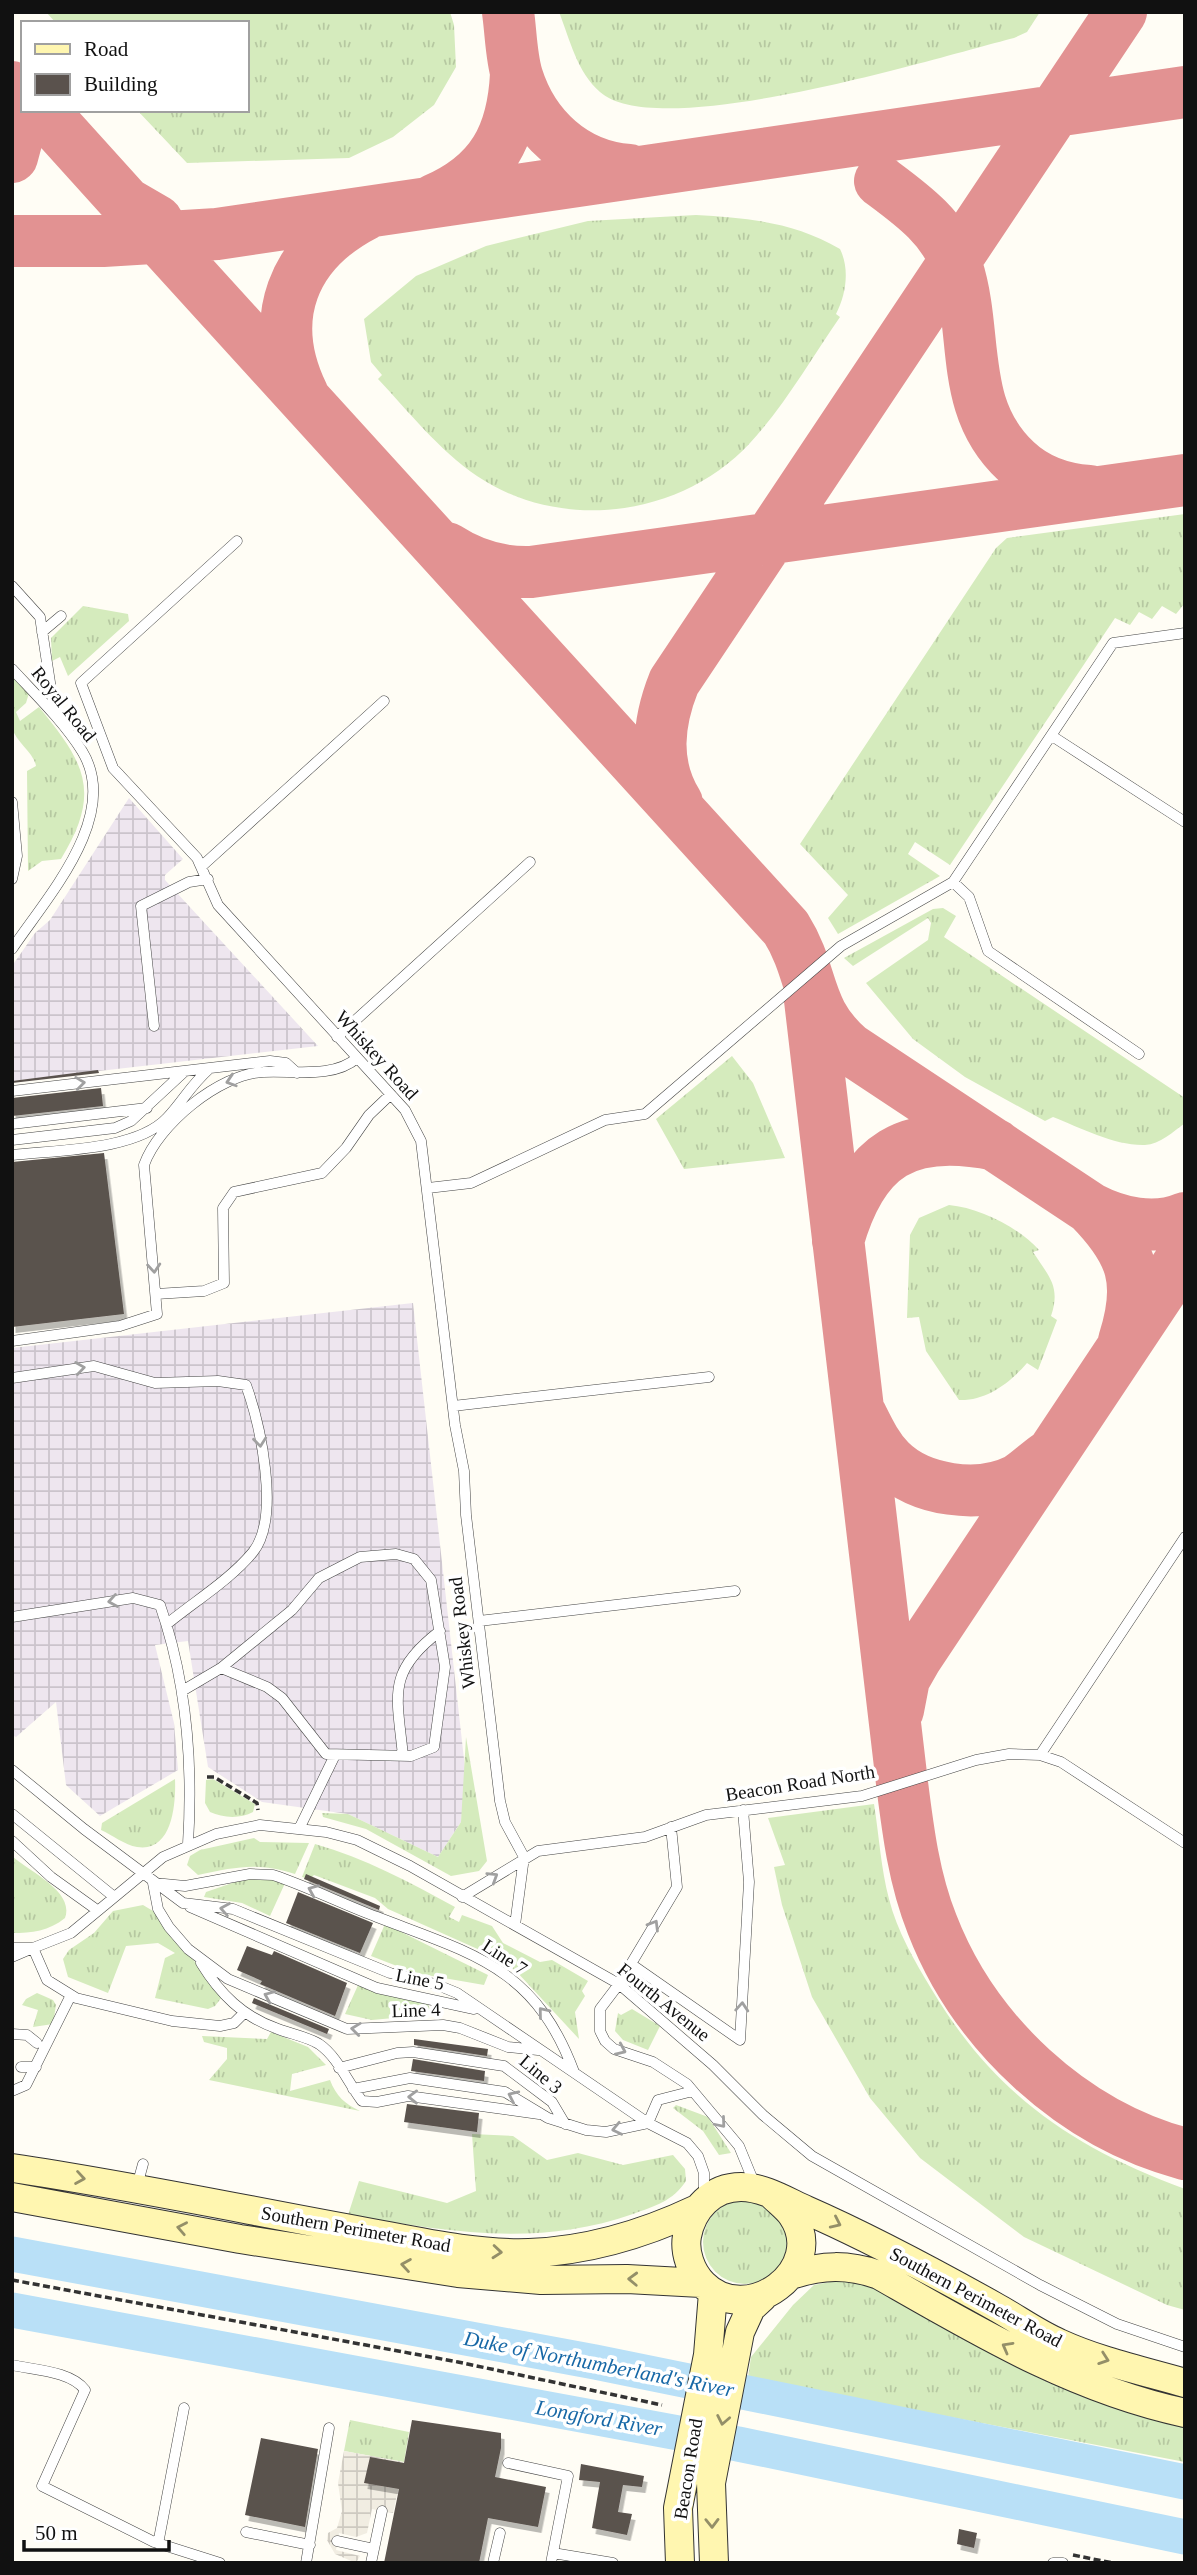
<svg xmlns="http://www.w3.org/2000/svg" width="1197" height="2575" viewBox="0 0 1197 2575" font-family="Georgia,serif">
<defs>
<pattern id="industrial-grid" width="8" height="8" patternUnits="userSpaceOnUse" patternTransform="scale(1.75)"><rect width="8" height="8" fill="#eee6ef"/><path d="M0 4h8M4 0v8" fill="none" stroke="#cbc4cc"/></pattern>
<pattern id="grass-tufts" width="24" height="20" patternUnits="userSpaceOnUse" patternTransform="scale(1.75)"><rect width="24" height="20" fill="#d5ebbd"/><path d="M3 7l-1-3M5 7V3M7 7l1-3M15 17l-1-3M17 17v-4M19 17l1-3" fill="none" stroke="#b6c8a1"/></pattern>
<pattern id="plaza-grid" width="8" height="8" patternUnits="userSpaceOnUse" patternTransform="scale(1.75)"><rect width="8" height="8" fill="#f1ede2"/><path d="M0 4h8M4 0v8" fill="none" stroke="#cecac1"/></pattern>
<filter id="shadow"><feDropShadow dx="3.5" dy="6" stdDeviation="0" flood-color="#0004"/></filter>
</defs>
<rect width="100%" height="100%" fill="#fffdf5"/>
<path fill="url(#industrial-grid)" d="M129,798L183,859L165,875V880L318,1046L12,1081V966L35,933L50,920Z
M413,1303L466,1777L461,1822L438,1857L348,1814L262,1802L208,1767L188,1641L155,1645L174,1723L178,1770L100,1816L66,1785L56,1702L16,1737L12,1735V1348Z"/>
<path fill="url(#grass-tufts)" d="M46,12H450L454,25L456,67L434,105L393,137L349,158L187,163L137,110H247V23H56Z
M559,12H1040L1027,32L1014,38C939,57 658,144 600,92C577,72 570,40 559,12Z
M696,215C748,218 794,222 840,249C850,269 846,295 836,314L840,317C811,359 785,405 750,443C682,517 561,533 477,476C439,450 409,412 378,379L382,375L371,362L364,319L416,276L486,246L588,221Z
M1185,514V603L1176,614L1162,606L1152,619L1139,612L1130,625L1115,618L950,865L915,842L908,854L940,876L838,934L828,918L848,895L800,844L996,548L1007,538Z
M83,606L128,614L129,621L68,676L60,657L52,661L51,638Z
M12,676L29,693L26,703L16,712L20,721L39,707C85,763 102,792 61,859L42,861L28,871L27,771L36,766C34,753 16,742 12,728C8,714 12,691 12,676Z
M943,908L956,916L944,937L1185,1098V1123C1173,1132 1160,1144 1145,1145C1115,1146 1081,1128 1053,1117L1045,1121L965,1077L913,1039L866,983L928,940L931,923L928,918L853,966L844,958L933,909Z
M732,1056L753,1083L785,1158L684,1169L656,1119Z
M949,1205C980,1208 1018,1227 1039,1250L1033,1252C1049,1277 1061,1286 1051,1316L1057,1320L1038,1370L1027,1363C1010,1383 986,1401 959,1400L926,1351L919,1317L907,1318L910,1235L919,1218Z
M466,1737L487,1861L479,1871L451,1876L366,1829L323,1817L322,1813L348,1814L438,1857L461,1822Z
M175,1779C176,1802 173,1853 137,1847C125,1845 112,1835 101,1830L102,1823Z
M213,1779L255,1804L253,1812C240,1819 223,1818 210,1812L205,1803L206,1780Z
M874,1804C879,1835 881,1869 889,1899C897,1931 915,1962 932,1990C994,2094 1073,2148 1185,2189V2310L1167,2305L1024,2237L920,2158L870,2098L812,1997L782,1905L774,1867L785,1865L768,1818Z
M254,1838L260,1842L309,1843L295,1874C257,1862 237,1867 198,1875L187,1865L190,1856L200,1850Z
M315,1844C365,1858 409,1882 455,1907L449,1917L459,1922L462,1915L492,1926L503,1943L540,1962L552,1960L588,1981L582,1991L585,1996L575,2012L579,2039L516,1971L491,1955L388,1909L375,1898L314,1875L310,1879L302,1877Z
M12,1856C28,1871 75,1891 65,1918C49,1931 32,1933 12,1933Z
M261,1877L286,1881L270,1916L242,1903L204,1897L206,1892L244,1879Z
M143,1905L158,1914L222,1997L215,2006L208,2009L155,1998L165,1958L175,1953L158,1943L126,1946L108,1993L68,1977L63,1959L69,1950L94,1933L113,1911Z
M385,1924L488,1975L484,1985L415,1973L371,1956Z
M359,1983L428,2004L430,2010L426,2015L372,2020L345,2014Z
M37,1993L53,2000L56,2005L53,2024L33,2027L38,2010L22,2005L26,1999Z
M632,2009L660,2026L648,2050L623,2040L615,2031L618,2013L621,2015Z
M271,2032L308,2047L326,2065L292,2074L290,2091L330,2080C336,2096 345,2104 360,2111L209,2080L227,2059V2048L204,2042L202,2036L267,2039Z
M676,2105L708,2117L731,2153L719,2155L703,2131L673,2108Z
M472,2134L513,2136L547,2160L578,2153L623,2165L673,2155L685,2169L686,2181C673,2201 655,2206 633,2214C536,2248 446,2231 348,2215L359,2181L447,2203L476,2191Z
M703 2242a42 42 0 1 1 84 0a42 42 0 1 1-84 0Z
M852,2278L882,2283L1049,2383L1185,2423V2462L748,2378L751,2357L793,2305L814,2285Z
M350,2420L409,2432L404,2462L344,2451Z"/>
<path fill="url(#plaza-grid)" d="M344,2451L404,2462L393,2513L372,2509L367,2533L356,2537L339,2533L336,2550L360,2556L356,2563L335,2554L327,2540L328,2533L337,2528L342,2511L338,2483Z"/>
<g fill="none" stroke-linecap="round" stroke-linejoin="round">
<path stroke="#b9e0f7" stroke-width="35" d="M12,2254L595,2362L1185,2482
M12,2310L738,2444L1185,2537"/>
<path stroke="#e29292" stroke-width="52" d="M508,12C511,33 511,56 517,76C533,127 574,166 629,170
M12,87L19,131L12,157
M42,110L126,203L157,221
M880,181C911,204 945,228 957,267C979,335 958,407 1016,461C1036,480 1062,489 1089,491
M434,200C492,175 513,135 516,74
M126,203L786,928C815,974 804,1010 850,1049L1090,1208
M12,241H103L217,234L1185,92
M303,395C266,319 292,252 366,214
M447,548C473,565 500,573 531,572L1185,480
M677,803C653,764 658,722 674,682L1121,12
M810,1000L902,1783C908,1831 914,1879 932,1924C974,2033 1072,2124 1185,2154
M838,1241C863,1154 907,1127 996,1145
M1124,1341C1143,1282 1133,1252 1090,1208C1119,1223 1154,1231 1185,1218
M861,1415C869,1431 877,1448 890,1461C920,1491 979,1499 1017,1480C1027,1474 1037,1464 1047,1457
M898,1710L904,1679L916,1658L1185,1254"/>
</g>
<path fill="#5a524d" filter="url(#shadow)" d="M98,1070L99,1073L12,1083V1081Z
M101,1088L103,1106L12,1116V1098Z
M104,1153L124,1314L12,1327V1162Z
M306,1874L380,1906L379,1910L304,1879Z
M298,1892L373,1923L360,1953L286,1923Z
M247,1946L272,1955L274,1951L347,1983L335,2016L260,1984L262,1981L237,1970Z
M254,1998L329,2029L327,2034L252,2003Z
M414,2039L488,2049L487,2056L414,2045Z
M413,2059L485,2071L484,2081L411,2071Z
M407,2104L479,2113L477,2132L404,2122Z
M412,2420L501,2433V2448L495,2477L546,2487L538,2527L488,2518L479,2563H384L399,2489L364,2483L370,2457L404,2463Z
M261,2438L318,2449L305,2527L245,2515Z
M581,2464L644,2476L642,2487L623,2485L618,2512L632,2514L627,2535L592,2528L600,2482L579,2480Z
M959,2529L977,2533L974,2548L957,2544Z"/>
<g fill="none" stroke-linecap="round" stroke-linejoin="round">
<defs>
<path id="lane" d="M237,541L81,683L113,768L197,858L218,905L405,1110L421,1141L455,1425L464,1471L466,1515L500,1801L505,1822L524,1857
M12,586L40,617L55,715
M42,632L61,616
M12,669C36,695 63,721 82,751C122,816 46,898 12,949
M1052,736L1185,822
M12,802L17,856L12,879
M202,866L384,701
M953,882L969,897L988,951L1139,1054
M154,1026L141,906L189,882L208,879
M337,1037L530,862
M12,1091L270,1061L286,1063L297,1073
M12,1124L147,1108
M12,1140L115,1128L131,1121L185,1071
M12,1155C55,1150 136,1151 167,1118C183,1101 190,1086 209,1069
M428,1188L471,1183L605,1120L645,1114L841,946L953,882L1113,643L1185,633
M156,1294L204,1291L224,1283L223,1208L234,1192L322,1173L346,1148L369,1115L390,1095
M12,1341L120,1326L157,1314L144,1165C158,1125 219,1074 263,1072C292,1070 333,1079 357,1058
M12,1378L94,1366L155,1383L218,1381L246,1385C260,1424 281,1517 253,1552C230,1580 195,1601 167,1624
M453,1406L709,1377
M12,1617L133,1598L160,1605C187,1682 193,1764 188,1844
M479,1621L735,1591
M182,1691L221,1668L292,1610L319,1578L360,1557L396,1554L414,1559L431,1580L445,1667L434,1747L411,1756L326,1754L282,1698L267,1687L221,1668
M1040,1755L1185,1537
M403,1756C397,1695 386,1672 440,1631
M12,1770L84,1829L183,1903L233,1909L390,1973L435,1984L457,1993L648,2123L687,2143L698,2156L704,2173V2196
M12,1814L113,1896
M671,1827L677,1887L619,1984L600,2009V2031L605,2041L614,2049L653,2062L687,2084L739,2146L755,2185
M299,1829L335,1755
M12,1841L51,1877L97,1910
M153,1883L158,1909L169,1927L188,1949L228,1979L347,2029L443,2025L460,2028L508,2047L538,2050
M154,1883L185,1886L250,1874L273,1875C309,1887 342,1904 377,1917C473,1954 535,1967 574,2072
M462,1897L538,1851L645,1837L706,1815L862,1796L976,1760L1009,1754L1040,1755L1061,1762L1185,1843
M190,1907L377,1988L474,2009
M515,1925L524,1857
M12,1948H33L71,1933L163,1857L216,1834L260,1825L326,1832L357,1840L410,1866L619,1984L713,2065L763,2115L812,2156L1040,2285L1117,2324L1185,2347
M12,1957L33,1948L47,1980L76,1998L172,2021L220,2026L234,2023L244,2013
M201,1963C220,1994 243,2017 278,2029C291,2034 308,2037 319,2044C338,2057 348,2083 362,2101L377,2102L408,2096L539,2114
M631,1964L740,2040L749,1882L743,1810
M12,2034L27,2035L37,2043
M21,2067H36
M339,2068L397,2053L413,2052L504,2066L552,2102L565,2124
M353,2089L410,2078L505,2092L548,2118L586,2130L606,2132L648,2123
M12,2091L26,2085L71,1995
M648,2123L658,2100L693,2091
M137,2186L143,2164
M12,2365C34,2370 71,2371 85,2390L42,2486L154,2542L220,2563
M508,2463L568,2476L551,2563
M246,2532L310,2545
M337,2541L374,2549
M158,2544L184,2408
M553,2553L613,2563
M306,2563L329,2428
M371,2563L382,2511
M493,2563L500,2533
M1053,2563H1063"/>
<path id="secondary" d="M12,2168C128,2185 241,2209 356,2230C412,2240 472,2255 529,2253C588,2251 644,2234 697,2209
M773,2196C779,2202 787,2208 792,2215C829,2269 747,2329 703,2284C691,2272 684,2252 687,2236C692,2209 712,2187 741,2187C763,2187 786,2201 806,2210C870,2238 933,2272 994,2306C1016,2318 1036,2333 1059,2343C1098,2361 1143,2371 1185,2383
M12,2197L240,2239L458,2273L541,2280L627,2279L701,2283
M791,2275C823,2265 847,2264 879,2275C977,2331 1073,2389 1185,2413
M680,2563L678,2508L708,2355L713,2293
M714,2563L711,2483L740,2332L751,2308L762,2298"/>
</defs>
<use href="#lane" stroke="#444" stroke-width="11"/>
<use href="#secondary" stroke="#333" stroke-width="30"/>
<path stroke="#333" stroke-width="3.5" stroke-dasharray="7 3.5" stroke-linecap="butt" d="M207,1777H214L257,1803L258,1810
M12,2280L458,2362L662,2405
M1073,2555L1113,2563"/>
<use href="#lane" stroke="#fff" stroke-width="10"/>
<use href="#secondary" stroke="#fff6b0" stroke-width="28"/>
</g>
<defs><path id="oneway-chevron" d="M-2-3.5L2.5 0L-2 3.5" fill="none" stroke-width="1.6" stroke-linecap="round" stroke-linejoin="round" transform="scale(1.75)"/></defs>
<g stroke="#a0a0a0">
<use href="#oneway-chevron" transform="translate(231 1081) rotate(162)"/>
<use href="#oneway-chevron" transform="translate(80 1083) rotate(-7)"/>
<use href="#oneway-chevron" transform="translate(154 1268) rotate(85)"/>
<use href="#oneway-chevron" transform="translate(80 1368) rotate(-8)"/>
<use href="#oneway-chevron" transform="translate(260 1442) rotate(84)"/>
<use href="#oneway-chevron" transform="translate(113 1601) rotate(171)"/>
<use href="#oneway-chevron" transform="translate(493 1877) rotate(-32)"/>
<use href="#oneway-chevron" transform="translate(313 1890) rotate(-157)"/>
<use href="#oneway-chevron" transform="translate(225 1909) rotate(-170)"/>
<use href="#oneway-chevron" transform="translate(654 1925) rotate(-59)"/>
<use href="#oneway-chevron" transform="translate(269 1996) rotate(-157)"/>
<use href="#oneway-chevron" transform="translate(742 2007) rotate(-86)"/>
<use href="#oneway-chevron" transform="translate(543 2012) rotate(-129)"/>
<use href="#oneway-chevron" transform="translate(356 2029) rotate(-173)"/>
<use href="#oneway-chevron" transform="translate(621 2050) rotate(24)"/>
<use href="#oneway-chevron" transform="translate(513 2096) rotate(-155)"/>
<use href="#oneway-chevron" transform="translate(413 2097) rotate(-179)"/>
<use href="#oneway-chevron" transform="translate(721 2123) rotate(50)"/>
<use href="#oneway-chevron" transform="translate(617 2129) rotate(168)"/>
</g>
<g stroke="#948f68">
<use href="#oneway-chevron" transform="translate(80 2178) rotate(9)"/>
<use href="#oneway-chevron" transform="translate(836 2223) rotate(25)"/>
<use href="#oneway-chevron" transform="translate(182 2228) rotate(-169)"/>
<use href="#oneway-chevron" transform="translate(497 2252) rotate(5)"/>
<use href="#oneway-chevron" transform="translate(406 2265) rotate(-171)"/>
<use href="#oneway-chevron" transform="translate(633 2279) rotate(-178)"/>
<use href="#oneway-chevron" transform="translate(1007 2347) rotate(-151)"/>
<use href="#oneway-chevron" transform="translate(1104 2359) rotate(19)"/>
<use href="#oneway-chevron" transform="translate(723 2420) rotate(101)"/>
<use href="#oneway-chevron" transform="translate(712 2523) rotate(89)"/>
</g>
<g text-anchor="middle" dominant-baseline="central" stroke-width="7" stroke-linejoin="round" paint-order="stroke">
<g font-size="19" fill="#111" stroke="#fff">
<text transform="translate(64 704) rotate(51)">Royal Road</text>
<text transform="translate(377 1055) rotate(48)">Whiskey Road</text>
<text transform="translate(462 1633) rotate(-97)">Whiskey Road</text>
<text transform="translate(800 1783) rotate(-9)">Beacon Road North</text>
<text transform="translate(505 1957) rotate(33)">Line 7</text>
<text transform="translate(420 1979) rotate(11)">Line 5</text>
<text transform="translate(664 2002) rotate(39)">Fourth Avenue</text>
<text transform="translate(416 2010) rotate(-2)">Line 4</text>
<text transform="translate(541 2074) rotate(40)">Line 3</text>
<text transform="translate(356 2229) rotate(10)">Southern Perimeter Road</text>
<text transform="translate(976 2297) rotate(28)">Southern Perimeter Road</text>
<text transform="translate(688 2469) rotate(-81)">Beacon Road</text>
</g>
<g font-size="21" font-style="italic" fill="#1768a6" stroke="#fff">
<text transform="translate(599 2364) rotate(11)">Duke of Northumberland's River</text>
<text transform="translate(599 2418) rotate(10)">Longford River</text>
</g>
</g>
<rect width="1197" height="2575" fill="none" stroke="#111111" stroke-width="28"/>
<rect x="21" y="21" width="228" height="91" fill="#ffffff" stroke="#a0a0a0" stroke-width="2"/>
<rect x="35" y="44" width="35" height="10" fill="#fff6b0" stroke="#a0a0a0" stroke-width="2"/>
<text x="84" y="56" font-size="21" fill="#111111">Road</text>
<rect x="35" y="74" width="35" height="21" fill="#5a524d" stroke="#a0a0a0" stroke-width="2"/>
<text x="84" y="91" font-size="21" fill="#111111">Building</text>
<path d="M24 2540v10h145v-10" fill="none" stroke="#111111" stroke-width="3.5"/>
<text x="35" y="2540" font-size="21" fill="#111111" stroke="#ffffff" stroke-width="5" paint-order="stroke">50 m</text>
</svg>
